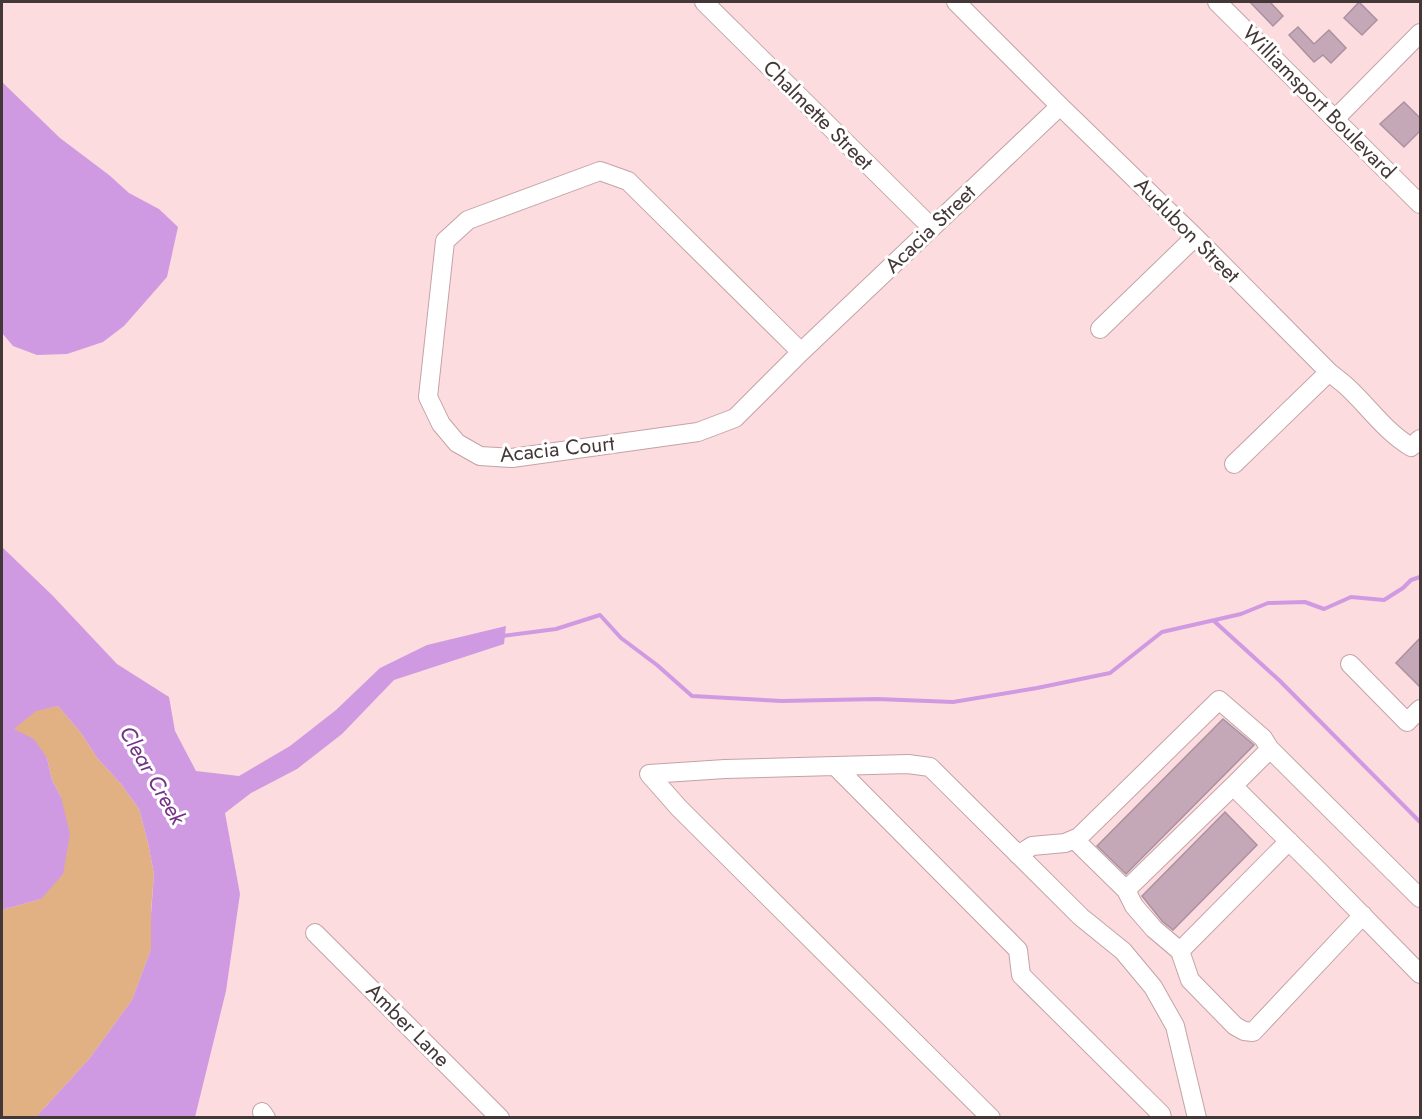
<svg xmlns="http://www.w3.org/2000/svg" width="1422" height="1119" viewBox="0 0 1422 1119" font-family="Jost,sans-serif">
<rect width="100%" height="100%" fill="#fddcdf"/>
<path fill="#e1b183" d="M58,706L81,733L98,759L121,784L139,809L148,843L154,874L151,910V949L132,1000L89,1059L36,1117H2V911L5,909L41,899L61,797L52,780L47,758L13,729L36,710Z"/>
<path fill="#cf9ae1" d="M2,82L60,138L109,175L129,193L159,209L178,227L167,277L124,326L103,342L67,354L37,355L13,346L2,333Z
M2,547L52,595L117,664L169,697L175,731L196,771L239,776L290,746L336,710L380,668L427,645L506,626L504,644L394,680L342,734L297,769L251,793L225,813L240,894L226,991L195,1117H36L89,1059L132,1000L151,949V914L154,874L148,843L139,809L121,784L98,759L81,733L58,706L36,711L14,729L34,739L47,758L52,780L61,797L70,834L63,874L41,899L5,909L2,911V686L3,683L2,680Z"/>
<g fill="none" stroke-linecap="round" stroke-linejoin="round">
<path stroke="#cf9ae1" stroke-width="4" d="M1214,621L1280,681L1420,822
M502,636L556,629L600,615L621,638L657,665L692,696L782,701L877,699L953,702L1037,688L1110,673L1162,632L1241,614L1268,603L1305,602L1324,609L1351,597L1384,600L1403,588L1411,580L1420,577"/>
</g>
<path fill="#c4a8b7" stroke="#ab919f" stroke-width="1.5" d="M1250,2H1270L1283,16L1273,26Z
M1359,2L1377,20L1362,35L1344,18Z
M1298,27L1314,44L1329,30L1346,48L1331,63L1323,55L1314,62L1289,35Z
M1404,102L1420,118V131L1404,147L1380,124Z
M1420,638V687L1396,663Z
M1223,719L1254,745L1126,874L1097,846Z
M1225,812L1257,845L1173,930L1162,921L1142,896Z"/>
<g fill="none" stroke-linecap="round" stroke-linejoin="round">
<defs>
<path id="minor" d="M704,2L932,228
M956,2L1060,106L1195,237L1329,372C1334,376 1339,380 1344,384C1367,404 1384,431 1411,447L1420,439
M1217,2L1420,204
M1335,119L1420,33
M600,171L628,181L801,352L735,418L698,432L512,458L480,456L457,443L441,424L428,397L445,241L468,220Z
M1100,329L1195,237
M801,352L1060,106
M1234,464L1329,372
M1350,664L1407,722L1420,709
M1270,749L1420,898
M835,766L1018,950L1021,975L1161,1114L1162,1118
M1074,839L1126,890L1134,906L1154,929L1180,951L1289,841
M1018,855L1032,846L1065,843L1079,837L1219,700L1263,738L1270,749L1233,786L1316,868L1420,974
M1126,890L1233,786
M315,933L500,1118
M1180,951L1190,980L1235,1026L1244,1031L1253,1032L1363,915
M262,1112L266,1118
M991,1118L679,808L649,774L725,769L908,764L930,767L1081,917L1123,951L1153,987L1175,1026L1197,1118"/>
</defs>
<use href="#minor" stroke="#c3a3a7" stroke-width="20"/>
<path stroke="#bca2a4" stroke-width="2" stroke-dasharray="4.5 3" stroke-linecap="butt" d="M1420,1118V1116"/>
<use href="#minor" stroke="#fff" stroke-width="18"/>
</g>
<g text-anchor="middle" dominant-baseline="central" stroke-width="6" stroke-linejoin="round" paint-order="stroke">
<g font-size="21" fill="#443738" stroke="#fff">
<text transform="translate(1319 102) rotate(45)">Williamsport Boulevard</text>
<text transform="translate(818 115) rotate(45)">Chalmette Street</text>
<text transform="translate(930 229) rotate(-44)">Acacia Street</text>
<text transform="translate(1187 230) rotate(45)">Audubon Street</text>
<text transform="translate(557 449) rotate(-6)">Acacia Court</text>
<text transform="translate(408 1025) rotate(45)">Amber Lane</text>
</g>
<g font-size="22" font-style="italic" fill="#733286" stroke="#fff">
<text transform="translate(153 775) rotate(60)">Clear Creek</text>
</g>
</g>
<rect width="1422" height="1119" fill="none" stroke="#443738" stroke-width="6"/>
</svg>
